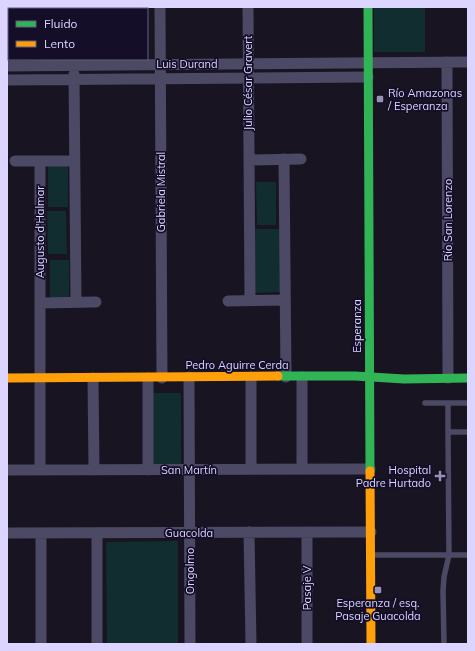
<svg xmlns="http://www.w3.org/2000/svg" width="475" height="651" viewBox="0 0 475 651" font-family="Mulish,sans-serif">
<rect width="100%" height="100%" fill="#181422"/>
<path fill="#122d30" d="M374,7H425V52H374Z
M68,165V207H48V166Z
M256,182H276V225H257Z
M47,211H66L67,254H48Z
M252,229H282L280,292L254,293Z
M50,260H69V301H50Z
M152,393H181V465L151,464Z
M178,541V644H107L106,542Z"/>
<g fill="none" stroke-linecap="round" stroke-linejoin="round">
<path stroke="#4b4963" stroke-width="5.5" d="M425,403H468
M448,403V432
M372,555H468
M444,644L443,591L444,577L449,555L448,432H468"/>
<path stroke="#4b4963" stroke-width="11" d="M74,7V9
M160,7L162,378
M248,7L250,300
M447,62L448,378
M7,66L468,62
M74,74L76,302
M7,80L368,77
M284,159L286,377
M249,160L301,159
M15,161H75
M40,161V470
M228,301L285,300
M40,303L96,302
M189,377L190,644
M251,377V469
M302,377V469
M93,378L94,470
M7,470L370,469
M148,470V378
M249,532L251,644
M307,532V644
M7,533L371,532
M97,533V644
M41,644V533"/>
<path stroke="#30b455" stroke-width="9" d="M368,7L370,471
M278,376H355L404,379L468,378"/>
<path stroke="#ff9f0a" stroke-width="9" d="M7,378L278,376
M370,471L371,644"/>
</g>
<g fill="#9791b2" stroke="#140e28" stroke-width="1.5">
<rect x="376" y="95" width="8" height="8" rx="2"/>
<path d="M438 470h4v4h4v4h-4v4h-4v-4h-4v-4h4z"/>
<rect x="374" y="586" width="8" height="8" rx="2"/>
</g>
<g text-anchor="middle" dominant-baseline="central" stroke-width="3.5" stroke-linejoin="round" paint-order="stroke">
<g font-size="11" fill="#dcd5ff" stroke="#140e28">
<text x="187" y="64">Luis Durand</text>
<text transform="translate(248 83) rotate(-90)">Julio César Gravert</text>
<text transform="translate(161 192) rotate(-90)">Gabriela Mistral</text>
<text transform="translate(448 220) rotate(-90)">Río San Lorenzo</text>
<text transform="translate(40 232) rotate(-90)">Augusto d'Halmar</text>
<text transform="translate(357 326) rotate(-90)">Esperanza</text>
<text x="237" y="365">Pedro Aguirre Cerda</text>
<text x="189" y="470">San Martín</text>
<text x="189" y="533">Guacolda</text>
<text transform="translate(190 571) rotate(-90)">Ongolmo</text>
<text transform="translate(307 588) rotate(-90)">Pasaje V</text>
</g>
<g font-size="11" fill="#dcd5ff" stroke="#140e28" text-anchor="start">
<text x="388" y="93">Río Amazonas<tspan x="388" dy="13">/ Esperanza</tspan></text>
<text x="431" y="470" text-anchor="end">Hospital<tspan x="431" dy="13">Padre Hurtado</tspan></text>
<text x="378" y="603" text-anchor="middle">Esperanza / esq.<tspan x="378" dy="13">Pasaje Guacolda</tspan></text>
</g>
</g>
<rect width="475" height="651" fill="none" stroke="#dcd5ff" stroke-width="16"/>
<rect x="8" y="8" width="140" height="52" fill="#140e28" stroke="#645e7e"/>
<rect x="16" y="21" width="20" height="6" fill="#30b455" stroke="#645e7e"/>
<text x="44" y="28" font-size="12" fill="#dcd5ff">Fluido</text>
<rect x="16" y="41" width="20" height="6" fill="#ff9f0a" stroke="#645e7e"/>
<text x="44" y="48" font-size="12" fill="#dcd5ff">Lento</text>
</svg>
